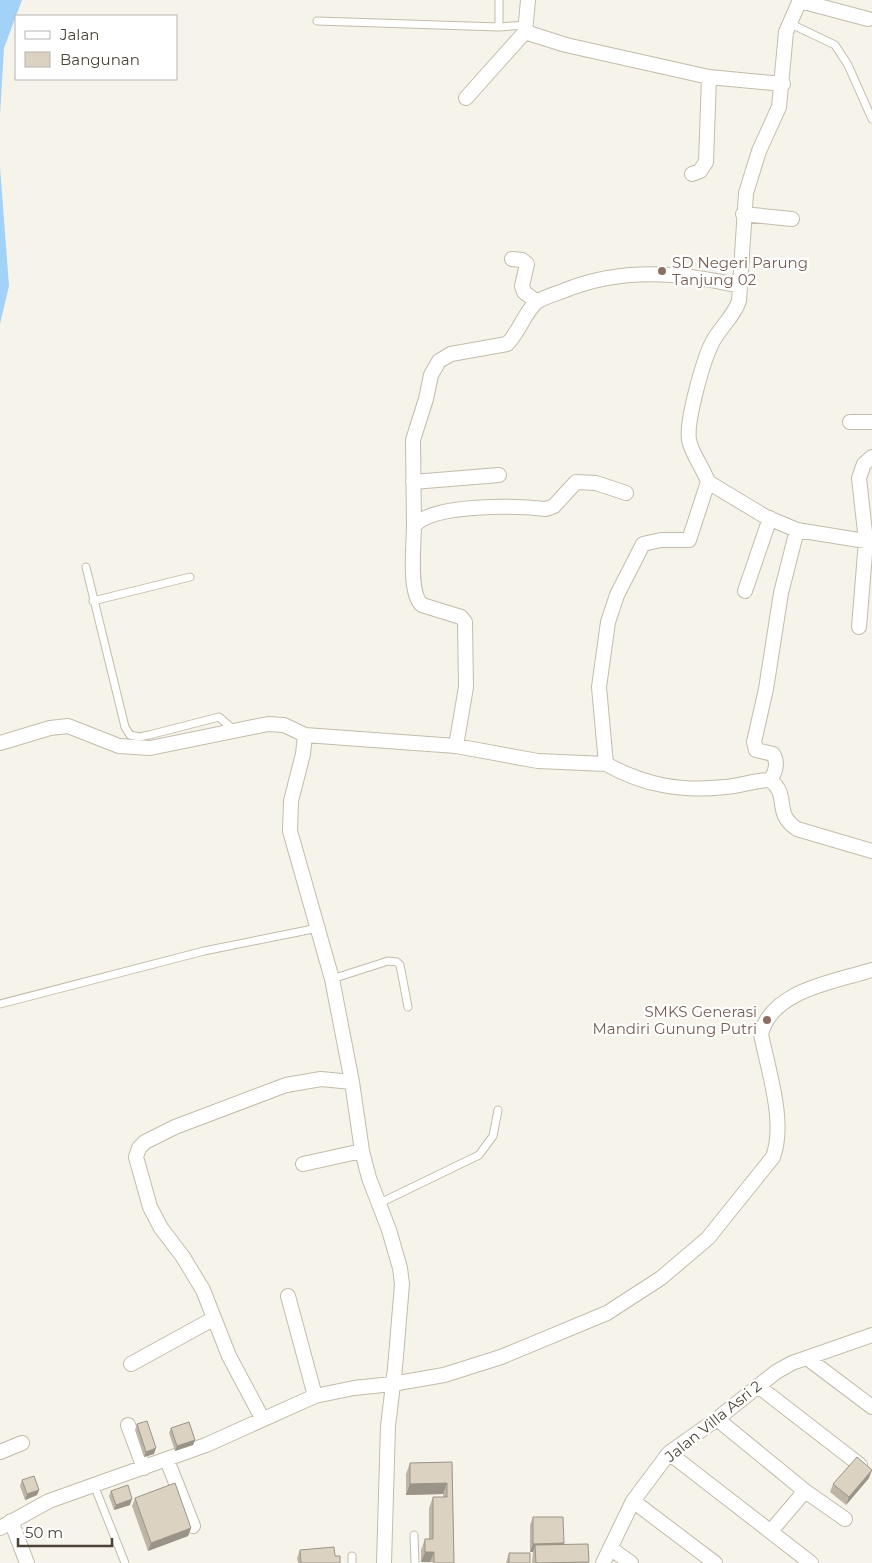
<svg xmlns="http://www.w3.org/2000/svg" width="872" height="1563" viewBox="0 0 872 1563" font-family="Montserrat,sans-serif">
<rect width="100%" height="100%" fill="#f6f3ea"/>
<path fill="#a2d2f8" d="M0,0H22L4,48L0,115Z
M0,167L9,286L0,324Z"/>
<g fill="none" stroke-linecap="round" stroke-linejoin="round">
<defs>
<path id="lane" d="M317,21L499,27L526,25
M789,23L835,45L848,65L872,119
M499,27V0
M86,567L125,727L130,735L139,737L149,735L219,717L235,731
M93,601L190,577
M332,979L388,961L397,962L400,965L408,1007
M0,1004L204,951L318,928
M380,1203L479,1155L493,1136L498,1110
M94,1485L125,1563
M414,1535L415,1563
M352,1556V1563"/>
<path id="street" d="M800,0L786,32L779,107L759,151L746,193L739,301C733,318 720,327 712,343C703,361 686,421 689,440C692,455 703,467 708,482L689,540H661L643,544L617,595L608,622L599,687L606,764C644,785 681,792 725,787C740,786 755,780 770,780C791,796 772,812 797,829L872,851
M800,1L868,19
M525,32L566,45L709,77L783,84
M466,98L525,32L528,0
M692,174L700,171L706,162L709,77
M743,214L792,219
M512,259L522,260L527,264L522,286L524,292L537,302
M850,422H872
M413,482L499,475
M708,482L766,517L797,530L872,542
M414,526L413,440L426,399L431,375L439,361L451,354L507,344C519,333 526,309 538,301C545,297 555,294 563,291C621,267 680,272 740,286
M745,591L770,518
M859,627L866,541L859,478L864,464L872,457
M305,735L456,746L538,761L606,764
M0,743L50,728L68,726L119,746L150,748L268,724L284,725L305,735L303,754L291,801L290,831L332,979L352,1082L362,1151L369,1178L389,1230L400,1268L402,1284L395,1368L388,1426L384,1563
M456,746L466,687L465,622L461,617L422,605C408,593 414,544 414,526C433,503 518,506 546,509L554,506L576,482L596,483L626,493
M770,780C776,772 778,762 773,754L756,750L754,742L766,689L781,593L797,530
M303,1164L362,1151
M288,1296L315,1396
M807,1358L872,1407
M131,1364L213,1319
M758,1386L860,1465
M262,1418L229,1356L203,1290L183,1257L161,1228L150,1207L136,1157L139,1148L145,1142L175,1127L286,1085L321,1079L352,1082
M717,1419L805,1491L845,1519
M128,1425L144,1468
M0,1452L22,1443
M669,1453L811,1563
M167,1460L193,1526
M633,1501L715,1563
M11,1521L27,1563
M0,1528L49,1501L206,1445L315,1396L354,1388L392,1384L444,1375L501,1357L607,1313L661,1278L708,1238L773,1157C786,1122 768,1070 761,1034C772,990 834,982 872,970
M771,1531L805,1491
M610,1548L631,1563
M603,1563L633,1501L669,1453L717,1419L776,1372L792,1363L872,1335"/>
</defs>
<use href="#lane" stroke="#c3bcab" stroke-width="9"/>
<use href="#street" stroke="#c3bcab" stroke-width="16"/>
<use href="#lane" stroke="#fff" stroke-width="7"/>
<use href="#street" stroke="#fff" stroke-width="14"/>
</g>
<path fill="#bdb5a6" d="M137,1424L154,1454L144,1457L135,1430Z
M171,1428L195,1440L193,1445L175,1451L169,1433Z
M452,1462L454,1563L421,1562V1550L425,1539H429V1508L433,1497H443V1494L406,1495V1474L410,1463Z
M869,1478L846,1505L830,1492L833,1484Z
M22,1480L39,1490L37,1495L25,1500L20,1486Z
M111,1491L130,1505L114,1510L109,1496Z
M135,1498L191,1528L188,1536L148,1551L132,1506Z
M533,1517L564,1543L563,1545L589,1562L588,1563H532L533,1552H530V1525Z
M300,1550L335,1556L340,1563H298L297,1558Z
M509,1553L530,1563H506Z"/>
<path fill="#9a9387" d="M195,1440L193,1445L175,1451L177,1446Z
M156,1448L154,1454L144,1457L146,1452Z
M872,1470L869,1478L846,1505L849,1497Z
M447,1483L443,1494L406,1495L410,1484Z
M39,1490L37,1495L25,1500L27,1494Z
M132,1499L130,1505L114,1510L116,1505Z
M191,1528L188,1536L148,1551L151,1543Z
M564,1543L561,1552L535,1545L533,1552H530L533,1544Z
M425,1552H434L430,1562H421Z"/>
<path fill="#dcd2c1" stroke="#9a9387" d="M147,1421L156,1448L146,1452L137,1424Z
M189,1422L195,1440L177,1446L171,1428Z
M857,1457L872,1470L849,1497L833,1484Z
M452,1462L454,1563H434V1552H425V1539H433V1497H447V1483L410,1484V1463Z
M34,1476L39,1490L27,1494L22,1480Z
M175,1483L191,1528L151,1543L135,1498Z
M128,1485L132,1499L116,1505L111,1491Z
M533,1517H563L564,1543L533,1544Z
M588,1544L589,1562L536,1563L535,1545Z
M334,1547L335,1556H340V1563H301L300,1550Z
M509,1553H530V1563H509Z"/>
<g fill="#8d6e63" stroke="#fff" stroke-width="2">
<circle cx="662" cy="271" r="5"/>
<circle cx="767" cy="1020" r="5"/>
</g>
<g text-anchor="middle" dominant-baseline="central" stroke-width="4.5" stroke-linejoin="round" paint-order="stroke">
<g font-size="15" fill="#785e54" stroke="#fff" text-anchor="start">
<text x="672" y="262">SD Negeri Parung<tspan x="672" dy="17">Tanjung 02</tspan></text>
<text x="757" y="1011" text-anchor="end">SMKS Generasi<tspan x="757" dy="17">Mandiri Gunung Putri</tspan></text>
</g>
<g font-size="15" fill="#4c4437" stroke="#fff">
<text transform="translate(713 1421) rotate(-39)">Jalan Villa Asri 2</text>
</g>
</g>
<rect x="15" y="15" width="162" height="65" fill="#ffffff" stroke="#b7b4af"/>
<rect x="25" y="31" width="25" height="8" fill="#ffffff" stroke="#b7b4af"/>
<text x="60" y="40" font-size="15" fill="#4c4437">Jalan</text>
<rect x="25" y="52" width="25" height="15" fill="#dcd2c1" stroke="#b7b4af"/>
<text x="60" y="65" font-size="15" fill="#4c4437">Bangunan</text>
<path d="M18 1538v8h94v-8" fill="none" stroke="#4c4437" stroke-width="2.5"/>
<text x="25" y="1538" font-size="15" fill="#4c4437" stroke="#ffffff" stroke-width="4" paint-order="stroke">50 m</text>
</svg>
